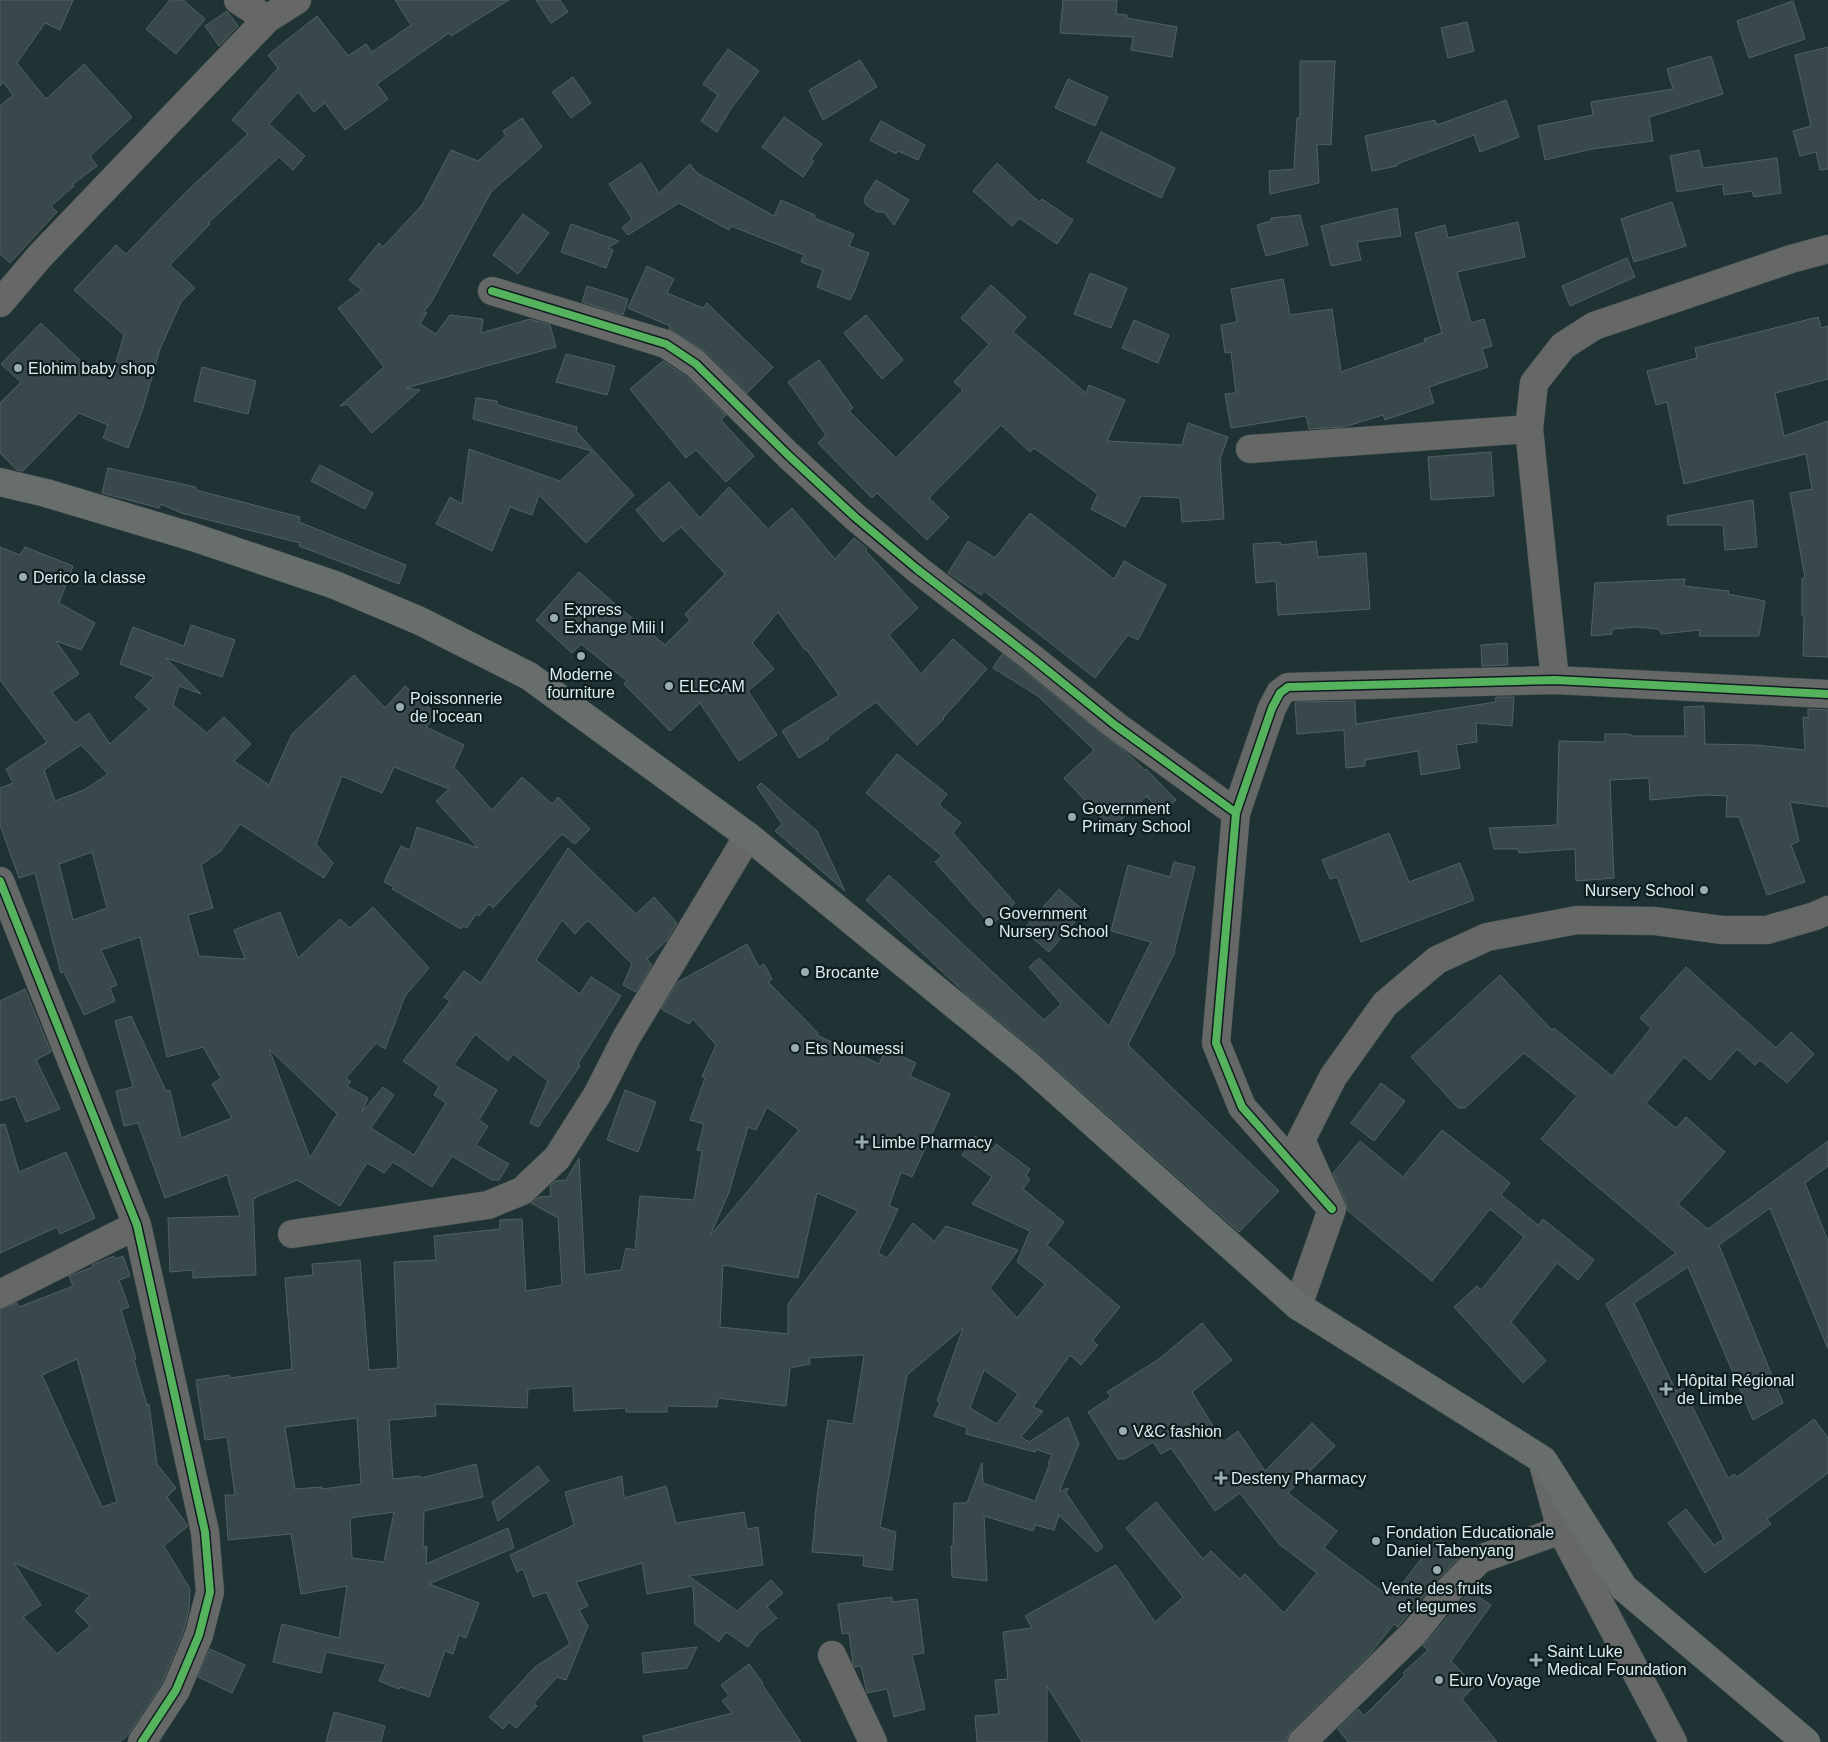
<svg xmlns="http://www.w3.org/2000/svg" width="1828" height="1742" viewBox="0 0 1828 1742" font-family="Helvetica,sans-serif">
<rect width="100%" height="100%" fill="#1f3234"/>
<path fill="#39494b" stroke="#516163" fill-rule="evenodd" d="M0,0H73L60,30L45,23L17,63L46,99L84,64L132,117L90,156L97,166L73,184L74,186L51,206L57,212L10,263L0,254V106L13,95L3,82L0,86Z
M170,0H183L205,19L176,54L146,29Z
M395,0H509L451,36L449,33L377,84L388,99L345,130L325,103L314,112L298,92L269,124L305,156L293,170L279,157L208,223L210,224L170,265L195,288L181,302L160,349L143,408L128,448L103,438L108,425L79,413L23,471L17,470L0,453V403L21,382L1,364L41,323L84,364L113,372L124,335L74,290L116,245L126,254L186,192L248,134L232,120L278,68L268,55L317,16L348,56L366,44L372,52L411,25Z
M536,0H560L568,12L551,23Z
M1063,0H1117L1116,14L1127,15V18L1177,27L1172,57L1131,50L1133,37L1060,33Z
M1793,1L1805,39L1749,58L1737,21Z
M227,11L238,26L219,46L205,26Z
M1467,22L1474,51L1448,58L1441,28Z
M1828,47V169L1820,170L1816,152L1800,156L1793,131L1811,126L1795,55Z
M728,49L759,71L730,110L717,132L701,121L718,95L703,84Z
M1711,56L1723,94L1649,117L1653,141L1592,149L1545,160L1538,126L1593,115L1591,102L1673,89L1667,69Z
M860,60L877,87L823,120L809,90Z
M1300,61H1335L1331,145L1317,144L1319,183L1270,194L1269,171L1294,169L1297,118H1300Z
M573,77L591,103L571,118L552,92Z
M1068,79L1108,97L1095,126L1055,108Z
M1506,100L1519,137L1480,152L1474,135L1397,164V166L1372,171L1365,136L1435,120L1437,125Z
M784,117L822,144L811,159L814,161L803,177L762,147Z
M522,118L542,147L491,192L431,303L423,312H427L420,324L436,334L450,315L483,319L481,333L530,319L550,325L556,347L406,388L420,390L372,433L347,404L340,406L384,367L338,308L362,290L349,280L379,243L383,247L422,205L451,150L478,161L506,136L503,131Z
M881,121L925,145L918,160L898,151L896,154L870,140Z
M1101,132L1175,168L1161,198L1087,162Z
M1699,150L1703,168L1777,158L1781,193L1754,197L1752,191L1724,195L1723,184L1677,192L1670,156Z
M641,163L659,193L690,164L697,173L774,216L781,200L815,215L814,218L854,234L849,246L869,253L855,290L850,300L817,287L823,270L801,262L804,255L731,226L729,230L679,203L628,235L622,228L632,219L609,184Z
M997,163L1039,202L1042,199L1073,220L1057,244L1019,218L1012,226L973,191Z
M876,180L909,200L894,225L884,212H877L865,204V197Z
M1672,202L1686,246L1634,262L1621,219Z
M1397,208L1401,236L1357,242L1361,260L1331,266L1321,226Z
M523,214L549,233L518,274L493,255Z
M1300,215L1308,245L1266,256L1257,225L1271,221V218Z
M1518,222L1525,257L1457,272L1471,323L1484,319L1492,346L1482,349L1488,367L1429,387L1434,403L1385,420L1383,415L1344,427L1309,429L1306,416L1231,428L1225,394L1236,393L1231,352L1225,353L1221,325L1237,322L1231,289L1283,279L1290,315L1332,309L1341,372L1425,342L1424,339L1442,333L1415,233L1445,225L1448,238Z
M571,224L619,241L608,248L613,250L606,268L561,252Z
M1627,258L1635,277L1570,306L1562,286Z
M647,266L674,279L667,293L703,308L707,303L773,367L747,393L707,353L669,329L670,326L628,308Z
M1090,273L1127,288L1111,328L1074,314Z
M991,285L1026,317L1013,332L1086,393L1089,385L1125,400L1107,441L1182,445L1188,423L1228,437L1220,459L1224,519L1182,522L1180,498L1141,496L1125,527L1091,509L1098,494L1034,448L1030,452L1001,425L929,498L949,517L927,540L877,493L872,498L818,443L826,435L788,382L819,360L853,408L849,411L896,458L963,390L954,382L989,344L961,318Z
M587,286L628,299L623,315L582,302Z
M866,315L903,360L882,379L844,333Z
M1818,317L1821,328L1828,326V379L1775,393L1784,436L1828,421V657L1803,656L1804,616H1802V578H1805L1790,493L1812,489L1806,454L1684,484L1667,402L1656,405L1647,371L1697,358L1695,348Z
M1134,320L1169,335L1158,363L1122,348Z
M566,354L615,366L607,395L556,382Z
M663,361L686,376L726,415L721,420L754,456L726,482L696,450L686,458L630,389Z
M202,367L256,381L248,414L194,401Z
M476,398L497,401V405L577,427L576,431L634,495L586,543L539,495L532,515L510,507L492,551L436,524L450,497L462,504L469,449L560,481L592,451L473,419Z
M1491,452L1494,496L1431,500L1428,457Z
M320,465L373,493L365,509L311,481Z
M108,468L196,487V490L300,517L299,522L406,565L399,584L299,546L300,543L181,513L161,504L159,508L102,493Z
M669,482L700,518L729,487L768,529L792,508L835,559L854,538L867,549L866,551L918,608L889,635L921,674L953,639L987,669L943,718L944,719L917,745L876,702L828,737L829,739L799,758L782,731L839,695L806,649L805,650L778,612L752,643L774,669L748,691L777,735L739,761L700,703L670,731L624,684L627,681L581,644L572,653L536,620L579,572L615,604L665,645L690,620L685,614L725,574L681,527L663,542L636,510Z
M1753,500L1757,547L1725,550L1723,525H1668L1667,516Z
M1030,513L1114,579L1124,561L1166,585L1138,640L1128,635L1095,678L984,591L981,595L948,573L968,541L995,558Z
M1316,541L1318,557L1366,553L1370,609L1278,615L1276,581L1256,583L1253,544L1280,542L1281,545Z
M0,547L20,555L25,547L73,566L59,603L95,623L81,650L56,641L79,674L52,692L75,723L89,713L110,744L149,709L135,697L154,677L120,664L133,627L184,646L191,625L235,640L222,677L166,658L201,694L179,686L173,705L207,733L224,717L251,744L234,761L269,785L292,734L354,675L385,708L405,686L437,715L426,727L464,745L454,767L492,810L522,777L552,804L558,797L590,829L575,844L562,834L493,908L489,904L479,916L476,914L467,928L463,926L461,929L392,889L394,887L384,882L401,846L410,850L417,827L478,848L436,801L449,789L394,767L382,793L342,776L316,844L333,863L324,878L240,824L221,851L201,865L213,908L188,915L199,956L245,959L234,930L280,912L298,958L340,919L350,928L373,907L429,968L405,996L385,1049L376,1043L346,1078L351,1082L347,1086L368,1098L362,1112L383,1087L394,1095L371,1128L414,1155L446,1103L434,1095L439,1086L403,1061L450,1001L444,997L464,971L481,983L568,848L636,914L654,897L677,923L667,940L647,959L652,965L636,992L623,985L632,964L592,924L587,921L575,934L562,920L536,960L580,994L591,977L621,996L578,1064L580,1066L538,1127L530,1123L548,1081L513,1054L508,1061L475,1034L454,1065L497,1090L479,1120L488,1126L476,1145L509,1164L499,1180H492L452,1156L432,1187L393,1162L384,1173L367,1163L340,1206L297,1180L256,1197V1198L253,1199L256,1275L193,1278V1270L170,1272L168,1218L240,1216L227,1175L165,1198L138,1123L124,1126L116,1091L133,1087L115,1021L131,1016L166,1091L170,1090L181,1138L232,1118L212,1084L221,1078L203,1047L167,1057L140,937L101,950L117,985L110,988L115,1001L84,1015L64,972L61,973L35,873L19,878L0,825V788L13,783L6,769L47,742L0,680ZM81,745L108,774L84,790L55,801L44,770ZM92,852L107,908L73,920L59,864ZM269,1049L337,1114L310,1158Z
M1685,579L1684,586L1729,591L1728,594L1765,601L1759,636H1699L1700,630L1661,634L1659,629L1637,627L1612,629V634L1591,636L1595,583Z
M1507,643L1508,665L1482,666L1481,645Z
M1002,654L1126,752L1145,770L1146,769L1176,800L1163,813L1147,797L1148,795L1115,825H1108L1064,778L1094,750L1038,696L993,668Z
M1496,697H1514L1512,726L1476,723L1477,742L1456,745L1460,768L1421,775L1418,751L1365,760V766L1346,768L1344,730L1297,734L1295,702L1355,701L1356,724L1495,702Z
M1704,706L1705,744L1756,745L1805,750L1803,717L1808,718V709L1828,710V807L1790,802L1799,841L1791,845L1805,882L1767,895L1739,817H1726L1727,796L1705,795L1650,800L1649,778L1610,780L1614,878L1576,881L1575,849L1519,853L1518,849H1494L1489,828L1557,825L1559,741L1605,742V734H1629L1633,736H1685L1684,707Z
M897,754L947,794L939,805L961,823L953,833L1015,903L991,925L935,862L942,856L866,793Z
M761,783L817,831L845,891L775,831L782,824L757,787Z
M1389,833L1409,882L1460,863L1474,900L1361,942L1337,877L1330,879L1322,860Z
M1174,862L1195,867L1174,952H1175L1128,1045L1279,1191L1239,1232L1036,1051L967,995L866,900L889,875L1044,1020L1061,1004L1029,967L1039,958L1109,1026L1151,942L1111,931L1128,865L1170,877Z
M1059,889L1084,911L1049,952L1023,930Z
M747,944L759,967L764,964L772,979L768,982L818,1033L817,1035L879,1064L886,1049L916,1063L910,1076L950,1094L912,1177L901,1172L889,1206L898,1209L878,1253L887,1258L913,1223L934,1241L946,1226L1018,1250L990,1288L1017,1318L1045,1284L1017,1262L1030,1231L972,1204L992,1177L962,1155L975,1136L993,1149L996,1144L1030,1169L1026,1176L1030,1179L1023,1189L1064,1222L1047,1245L1120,1307L1092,1341L1098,1345L1081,1365L1070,1355L1033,1407L1043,1411L1021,1437L1029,1442L1068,1417L1079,1444L1059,1492L1068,1488L1066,1493L1103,1547L1097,1552L1059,1515L1054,1530L1035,1525L1033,1531L984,1516L987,1581L952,1577L951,1546L953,1545L954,1503H967L982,1463L983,1483L1035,1501L1050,1463H1048L1052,1455L1036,1449L1035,1452L966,1434L967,1428L934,1416L940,1402L937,1401L963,1328L907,1375L880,1527L896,1532L892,1570L863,1566L864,1556L812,1552L817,1497L828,1420L853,1424L864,1355L809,1358L810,1364L790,1368L786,1406L718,1398L717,1407L667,1406V1412H626V1408L574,1411L573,1386L528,1389L527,1408L435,1404L436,1416L389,1420L393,1479L420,1476L421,1478L476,1464L483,1497L424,1511L423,1547L427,1546L426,1564L508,1528L514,1548L429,1584L479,1603L466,1638L459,1635L453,1654L445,1651L429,1697L400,1687L399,1689L379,1681L386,1664L326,1652L321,1673L273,1662L282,1624L339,1638L347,1586L301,1594L291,1534L228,1540L225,1495H235L227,1437L205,1440L196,1380L229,1375L230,1378L292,1369L285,1278L313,1275L312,1264L360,1260L369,1370L398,1368L394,1262L436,1260L434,1236L500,1229V1220L522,1219L526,1291L562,1285L558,1218L531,1203L539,1197L551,1196L550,1186L555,1181L566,1180L579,1158L585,1275L621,1270L626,1248L635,1250L640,1196L694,1200L702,1151L697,1150L704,1124L690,1120L705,1078L702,1077L716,1045L693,1019L689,1024L661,1009L678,982ZM767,1107L799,1130L710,1236L729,1192L748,1127L756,1130ZM817,1193L858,1211L788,1304V1334L720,1327L723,1265L798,1278ZM984,1370L1018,1394L997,1424L970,1408ZM357,1418L361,1484L322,1489V1487L295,1489L285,1427ZM394,1512L384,1562L352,1558L350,1518Z
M1686,967L1776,1048L1791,1032L1814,1054L1787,1083L1760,1060L1755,1065L1737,1049L1710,1080L1684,1057L1646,1103L1676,1128L1686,1117L1725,1152L1678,1204L1708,1229L1828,1141V1166L1805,1183L1828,1241V1349L1770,1208L1719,1245L1783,1403L1753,1420L1688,1267L1634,1303L1676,1391L1683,1388L1728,1478L1734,1474L1737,1477L1814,1419L1828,1438V1473L1767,1519L1771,1524L1705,1573L1668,1523L1686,1509L1714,1545L1724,1539L1606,1304L1676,1253L1541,1139L1577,1096L1524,1053L1465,1108H1458L1411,1057L1500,975L1552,1030L1554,1028L1612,1076L1651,1028L1640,1018Z
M25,989L51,1052L36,1060L60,1109L26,1122L15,1096L0,1101V1001Z
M1381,1083L1405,1101L1374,1141L1351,1123Z
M625,1090L656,1102L638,1152L607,1140Z
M5,1124L19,1172L66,1152L95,1218L60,1234L57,1227L0,1253V1125Z
M1442,1130L1510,1183L1501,1195L1538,1225L1543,1219L1594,1260L1578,1280L1557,1263L1511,1322L1546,1361L1523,1383L1454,1307L1477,1286L1481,1290L1524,1237L1490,1209L1432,1281L1347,1210L1346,1203L1333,1173L1360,1141L1403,1177Z
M114,1256L115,1259L123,1256L130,1276L119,1280L129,1307L121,1310L136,1359L134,1360L147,1405L149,1404L157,1464L176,1488L167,1497L188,1526L164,1546L190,1589L189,1610L184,1630L162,1683L128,1735L120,1742H0V1309L17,1303L19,1307L73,1286L69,1276L93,1267L92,1265ZM77,1359L117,1502L102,1507L42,1375ZM14,1563L90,1595L75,1611L90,1626L57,1654L23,1617L41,1605Z
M1202,1323L1232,1360L1192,1392L1223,1442L1238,1431L1265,1471L1312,1423L1335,1446L1288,1493L1337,1531L1324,1548L1391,1598L1438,1537L1460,1557L1436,1581L1402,1622L1398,1627L1394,1624L1371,1653L1291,1731L1287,1737V1742H1082L1047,1686V1742H977L975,1716L999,1714L995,1680L1008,1679L1003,1632L1032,1628L1025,1616L1116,1565L1155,1622L1183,1597L1126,1528L1156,1502L1203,1559L1211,1551L1240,1579L1245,1574L1284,1613L1317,1573L1279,1544L1240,1493L1215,1511L1171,1448L1161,1454L1153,1442L1125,1459H1118L1088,1412L1111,1397L1107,1392L1159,1359Z
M538,1466L549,1481L498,1521L492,1502Z
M622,1476L624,1498L666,1486L676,1523L744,1512L747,1529L758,1527L763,1565L689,1576L737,1611L771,1580L783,1593L767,1607L777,1618L758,1633L748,1647L726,1632L719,1642L695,1624L693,1586L647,1594L642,1563L576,1582L588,1606L579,1610L588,1626L566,1680L557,1677L534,1703L537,1706L516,1728L509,1722L503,1729L489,1717L535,1667L570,1644L546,1592L533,1597L523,1569L517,1572L510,1555L574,1525L565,1492Z
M1470,1591L1491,1605L1451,1661L1475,1686L1462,1699L1497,1742H1348L1338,1729L1358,1709L1364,1716L1405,1675L1403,1673L1428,1650L1423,1646Z
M892,1597V1602L917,1599L924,1653L912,1655L925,1709L894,1717L887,1689L867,1693L861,1666L855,1667L853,1664L849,1633L842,1634L838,1604Z
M697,1647L687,1668L644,1673L642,1653Z
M210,1649L245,1665L232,1693L198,1677Z
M749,1664L763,1683L762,1684L801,1742H644L643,1736L732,1713L722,1701L729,1696L721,1685Z
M334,1712L385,1726L381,1742H326Z"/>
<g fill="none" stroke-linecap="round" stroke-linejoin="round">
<defs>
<path id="minor" d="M238,0L267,19
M492,291L666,344L696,364L788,455L855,517L917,569L1032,658L1115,725L1236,813
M0,303L40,256L267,19L297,0
M1250,449L1529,429
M1555,680L1529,429L1534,383L1563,346L1594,326L1791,259L1828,249
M0,881L137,1225L205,1532L210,1592L199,1635L176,1690L142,1742
M1332,1209L1242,1107L1216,1043L1236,813L1272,708L1280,693L1288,687L1555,680L1828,694
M292,1234L488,1205L522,1191L557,1158L597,1095L626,1038L748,836
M0,1294L137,1225
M1298,1306L1332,1209L1301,1140L1333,1077L1385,1004L1437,960L1487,937L1577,920L1655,921L1722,930H1767L1815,916L1828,910
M1544,1467L1561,1530L1673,1742
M832,1655L873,1742
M1302,1742L1414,1633L1448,1591L1480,1559L1561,1530"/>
<path id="highway" d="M0,482L46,493L193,537L335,585L420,621L529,676L748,836L1026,1063L1298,1306L1543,1460L1624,1588L1806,1742"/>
</defs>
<use href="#minor" stroke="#3f4e50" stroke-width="29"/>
<use href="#highway" stroke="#3f4e50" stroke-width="29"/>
<use href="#minor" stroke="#656866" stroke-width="28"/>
<use href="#highway" stroke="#686e6c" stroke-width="28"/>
<defs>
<path id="cycleway" d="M492,291L666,344L696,364L788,455L855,517L917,569L1032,658L1115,725L1236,813
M0,881L137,1225L205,1532L210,1592L199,1635L176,1690L142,1742
M1332,1209L1242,1107L1216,1043L1236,813L1272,708L1280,693L1288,687L1555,680L1828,694"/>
</defs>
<use href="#cycleway" stroke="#0f1d1f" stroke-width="11"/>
<use href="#cycleway" stroke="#56b35d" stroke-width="8"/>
</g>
<g fill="#99acae" stroke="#0f1d1f" stroke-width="2">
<circle cx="18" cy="368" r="5"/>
<circle cx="23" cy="577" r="5"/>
<circle cx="554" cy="618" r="5"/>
<circle cx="581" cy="656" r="5"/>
<circle cx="669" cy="686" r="5"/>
<circle cx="400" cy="707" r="5"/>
<circle cx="1072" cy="817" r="5"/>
<circle cx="1704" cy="890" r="5"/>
<circle cx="989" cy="922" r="5"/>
<circle cx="805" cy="972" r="5"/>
<circle cx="795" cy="1048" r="5"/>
<path d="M859.5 1134.5h5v5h5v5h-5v5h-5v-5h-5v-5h5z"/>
<path d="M1663.5 1381.5h5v5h5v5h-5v5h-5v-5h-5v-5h5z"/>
<circle cx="1123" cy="1431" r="5"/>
<path d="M1218.5 1470.5h5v5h5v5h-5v5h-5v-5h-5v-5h5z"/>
<circle cx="1376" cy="1541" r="5"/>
<circle cx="1437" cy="1570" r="5"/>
<path d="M1533.5 1652.5h5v5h5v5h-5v5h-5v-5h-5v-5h5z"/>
<circle cx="1439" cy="1680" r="5"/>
</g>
<g text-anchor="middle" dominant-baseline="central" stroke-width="4.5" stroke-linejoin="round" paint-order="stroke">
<g font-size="16" fill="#daedef" stroke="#0f1d1f" text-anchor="start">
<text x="28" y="368">Elohim baby shop</text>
<text x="33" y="577">Derico la classe</text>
<text x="564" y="609">Express<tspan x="564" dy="18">Exhange Mili I</tspan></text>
<text x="581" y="674" text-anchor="middle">Moderne<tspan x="581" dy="18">fourniture</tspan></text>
<text x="679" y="686">ELECAM</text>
<text x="410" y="698">Poissonnerie<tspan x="410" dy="18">de l'ocean</tspan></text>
<text x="1082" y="808">Government<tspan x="1082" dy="18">Primary School</tspan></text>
<text x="1694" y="890" text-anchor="end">Nursery School</text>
<text x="999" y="913">Government<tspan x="999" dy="18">Nursery School</tspan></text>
<text x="815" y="972">Brocante</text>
<text x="805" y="1048">Ets Noumessi</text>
<text x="872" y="1142">Limbe Pharmacy</text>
<text x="1677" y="1380">Hôpital Régional<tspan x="1677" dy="18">de Limbe</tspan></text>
<text x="1133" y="1431">V&amp;C fashion</text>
<text x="1231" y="1478">Desteny Pharmacy</text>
<text x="1386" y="1532">Fondation Educationale<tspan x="1386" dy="18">Daniel Tabenyang</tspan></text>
<text x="1437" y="1588" text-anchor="middle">Vente des fruits<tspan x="1437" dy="18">et legumes</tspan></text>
<text x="1547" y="1651">Saint Luke<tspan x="1547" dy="18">Medical Foundation</tspan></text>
<text x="1449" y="1680">Euro Voyage</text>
</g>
</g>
</svg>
